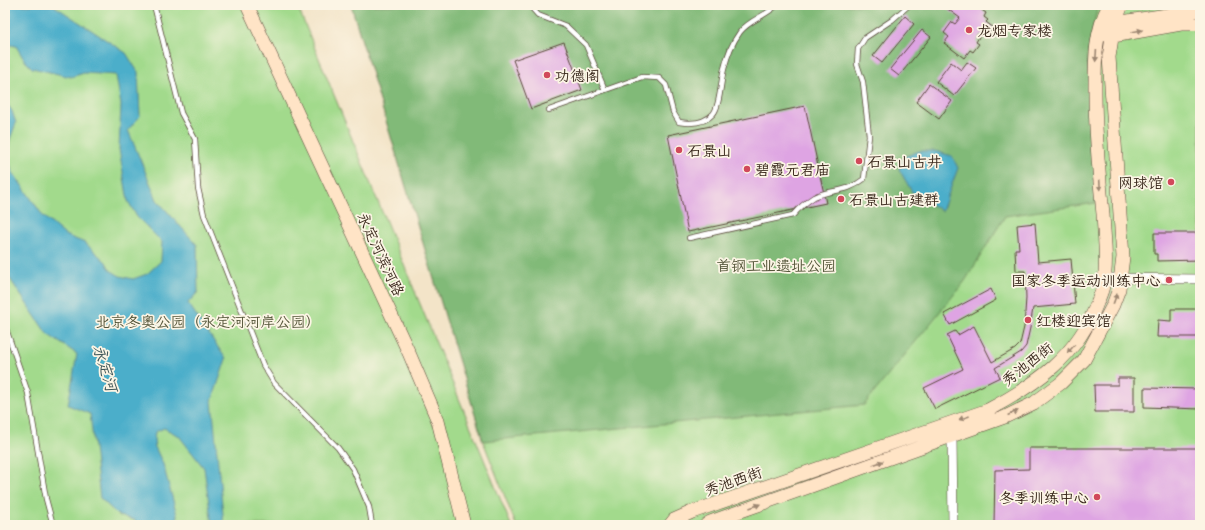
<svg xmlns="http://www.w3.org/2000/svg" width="1205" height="530" viewBox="0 0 1205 530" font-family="'Patrick Hand','LXGW WenKai TC',sans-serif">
<rect width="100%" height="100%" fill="#fcf5e5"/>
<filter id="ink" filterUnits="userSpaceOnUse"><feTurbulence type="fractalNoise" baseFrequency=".025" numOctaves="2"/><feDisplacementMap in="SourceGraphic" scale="8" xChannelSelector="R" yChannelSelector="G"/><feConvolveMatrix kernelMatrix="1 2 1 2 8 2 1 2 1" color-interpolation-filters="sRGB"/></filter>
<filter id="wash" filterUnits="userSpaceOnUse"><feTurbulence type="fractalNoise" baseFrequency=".012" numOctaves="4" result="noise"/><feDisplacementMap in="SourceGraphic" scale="16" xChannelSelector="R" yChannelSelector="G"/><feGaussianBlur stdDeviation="0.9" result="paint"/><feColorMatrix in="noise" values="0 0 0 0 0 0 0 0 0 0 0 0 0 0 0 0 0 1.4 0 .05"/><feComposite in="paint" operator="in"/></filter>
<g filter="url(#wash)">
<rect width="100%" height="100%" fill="#f3e4c8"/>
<path fill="#a2da8c" stroke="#6e8255" d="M5,5H297L511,525H5Z
M351,5H1200V525H516L483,441Z"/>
<path fill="#81ba78" stroke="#5e724b" d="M351,5H1098L1087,57L1103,202L1005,216L965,281L864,405L483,441Z"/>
<path fill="#4baeca" stroke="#436c74" d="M5,5H53L126,53L138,72L140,116L128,130L157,200L197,245L198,292L188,303L226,359L212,401L224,525H212L204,468L179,436L164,428L155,432L154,439L155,447L163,464L177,515L175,525H135V520L119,516L100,498L90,414L68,405L77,354L47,334L8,276L5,266V101L12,111L16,123L10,139L7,155L12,171L43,216L65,235L85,243L106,262L110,270L120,276L133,279L147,274L161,261L162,242L137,217L128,201L119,149L121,105L116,75L84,73L71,77L32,68L25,61L16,46L5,44Z
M919,151H935L952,156L958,168L942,211L912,192L899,169L904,157Z"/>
<g id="blocks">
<path fill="#dea4e3" d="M942,5H975L986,13L984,17L988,20L986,22L994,28L986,38L981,34L976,42L979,44L973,52L970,50L964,58L944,43L949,37L944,33L952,22L955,24L960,18Z
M905,16L914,24L882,63L873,56Z
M922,30L931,37L899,76L890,69Z
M564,42L582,90L531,109L513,60Z
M951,62L961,70L967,62L976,68L954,96L936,82Z
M929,84L952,101L939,119L916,102Z
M805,106L826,203L688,232L668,135Z
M1035,223L1038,262L1071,259L1075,304L1033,308L1030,328L1026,346L1021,352L995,368L1000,377L935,409L924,388L963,369L947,335L955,331L958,335L974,326L992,362L1015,349L1020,344L1024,327L1026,298L1025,271H1016L1015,249H1019L1017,225Z
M1154,233H1200V260L1157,261V254H1154Z
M991,289L996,300L950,325L944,314Z
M1171,309H1200V337H1157L1158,320L1171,321Z
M1118,378H1134V412H1095L1094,385H1118Z
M1144,388L1200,389V409L1144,407Z
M1029,448H1200V525H994L995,470L1029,469Z"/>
</g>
</g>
<g filter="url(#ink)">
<use href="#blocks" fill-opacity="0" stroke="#574638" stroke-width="1"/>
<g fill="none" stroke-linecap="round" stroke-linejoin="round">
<defs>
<path id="lane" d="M154,5L181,113L195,139L198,188L204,215L263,365L274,383L338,448L353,469L369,507L372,525
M529,5L538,15L566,26L586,45L605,90
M549,110L642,77L659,78L666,85L673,112L679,122C691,124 704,124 713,114C720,107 721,79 724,69C727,56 732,43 740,32C749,20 766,16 777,5
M689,238L793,215C799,208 806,202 814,197C831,189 847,193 864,179L869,136L863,82L857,64L858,49L865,38L892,20L909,5
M5,326L28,393L46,499L53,525"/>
<path id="street" d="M1105,278L1200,279
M950,431L952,436L953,525"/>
<path id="secondary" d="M247,5L409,353L438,421L464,525
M1109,22L1115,23L1200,10
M1106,34L1113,36L1181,24H1200
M670,525L674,520L692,512L988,410C1035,385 1078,356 1097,303C1099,298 1102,292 1103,286C1108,263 1104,237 1103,214C1099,174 1095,134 1095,93C1095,63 1094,33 1109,5
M706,525L710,522L1005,417L1034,403L1061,383L1084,360L1113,305L1119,289L1123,257L1109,57L1114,25L1122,5"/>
</defs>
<use href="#lane" stroke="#574638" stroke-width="6"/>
<use href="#street" stroke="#574638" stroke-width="10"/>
<use href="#secondary" stroke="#574638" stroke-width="14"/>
<use href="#lane" stroke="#fff" stroke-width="4.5"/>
<use href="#street" stroke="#fff" stroke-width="9"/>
<use href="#secondary" stroke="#ffe4c6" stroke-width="13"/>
</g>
<defs><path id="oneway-solid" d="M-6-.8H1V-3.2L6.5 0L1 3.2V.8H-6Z"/></defs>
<g fill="#9d8772">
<use href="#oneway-solid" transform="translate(1137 31) rotate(-10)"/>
<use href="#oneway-solid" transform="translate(1096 56) rotate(94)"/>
<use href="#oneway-solid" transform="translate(1100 185) rotate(86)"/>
<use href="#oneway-solid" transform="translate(1115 299) rotate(-70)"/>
<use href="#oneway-solid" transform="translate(1071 349) rotate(132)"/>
<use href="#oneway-solid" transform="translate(1013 413) rotate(-25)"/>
<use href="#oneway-solid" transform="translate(964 418) rotate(161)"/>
<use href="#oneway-solid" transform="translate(878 463) rotate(-20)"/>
<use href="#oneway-solid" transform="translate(755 506) rotate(-20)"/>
</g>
</g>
<g fill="#d1495b" stroke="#fcf5e5" stroke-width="1.5">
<circle cx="969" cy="30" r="4"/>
<circle cx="547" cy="75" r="4"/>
<circle cx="679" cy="150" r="4"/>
<circle cx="859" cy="161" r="4"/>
<circle cx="747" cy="169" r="4"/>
<circle cx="1171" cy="182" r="4"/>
<circle cx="841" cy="199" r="4"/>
<circle cx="1169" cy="280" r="4"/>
<circle cx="1028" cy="320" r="4"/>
<circle cx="1097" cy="497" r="4"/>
</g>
<g text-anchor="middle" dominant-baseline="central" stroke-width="3.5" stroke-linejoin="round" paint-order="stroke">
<g font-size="15" fill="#3b2a1e" stroke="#fcf5e5" text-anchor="start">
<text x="977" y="30">龙烟专家楼</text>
<text x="555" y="75">功德阁</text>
<text x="687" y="150">石景山</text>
<text x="867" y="161">石景山古井</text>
<text x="755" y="169">碧霞元君庙</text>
<text x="1163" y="182" text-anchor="end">网球馆</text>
<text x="849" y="199">石景山古建群</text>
<text x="1161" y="280" text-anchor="end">国家冬季运动训练中心</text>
<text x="1036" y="320">红楼迎宾馆</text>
<text x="1089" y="497" text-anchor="end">冬季训练中心</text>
</g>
<g font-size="15" fill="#3b2a1e" stroke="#fcf5e5">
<text transform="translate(381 254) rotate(65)">永定河滨河路</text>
<text transform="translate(1027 364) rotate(-38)">秀池西街</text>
<text transform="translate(733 481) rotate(-19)">秀池西街</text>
</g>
<g font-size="15" fill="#55563a" stroke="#fcf5e5">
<text x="776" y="265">首钢工业遗址公园</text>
<text x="208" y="321">北京冬奥公园（永定河河岸公园）</text>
</g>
<g font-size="16" font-style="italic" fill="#41585a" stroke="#fcf5e5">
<text transform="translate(106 368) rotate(73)">永定河</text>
</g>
</g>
<rect width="1205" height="530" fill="none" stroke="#fcf5e5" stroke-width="20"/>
</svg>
